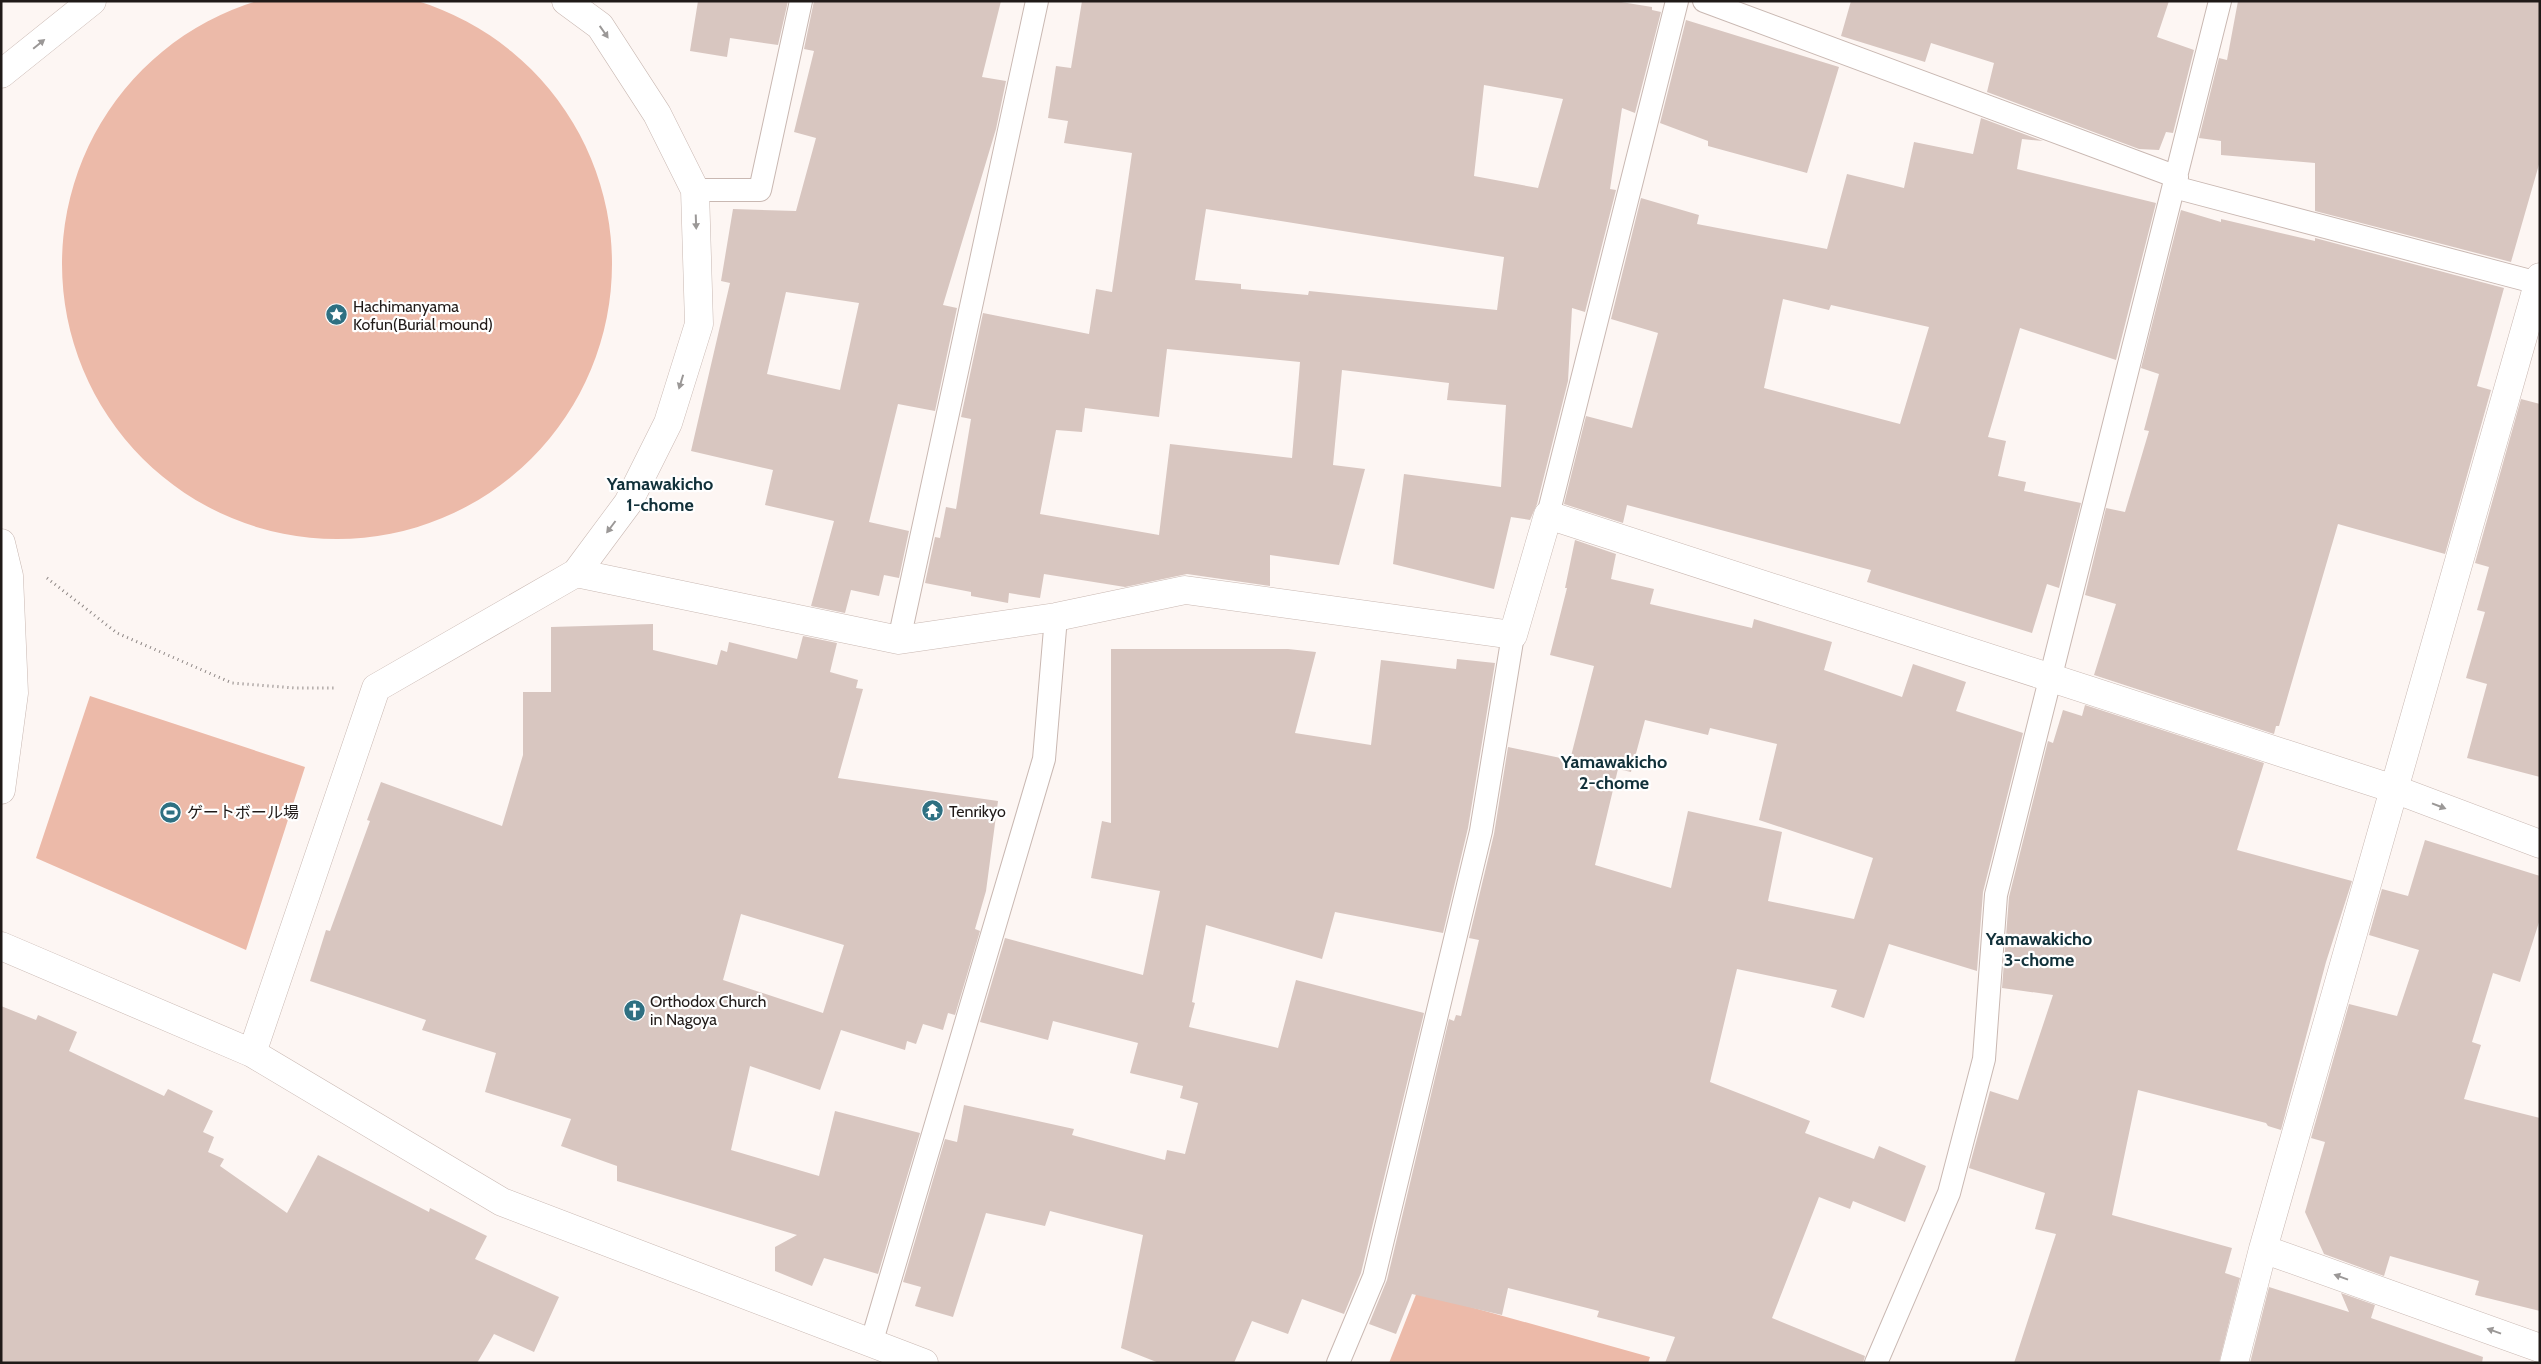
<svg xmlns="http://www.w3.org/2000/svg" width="2541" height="1364" viewBox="0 0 2541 1364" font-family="Cabin,'Noto Sans JP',sans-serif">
<rect width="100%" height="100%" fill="#fdf6f3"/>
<path fill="#ecbaa9" d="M62 264a275 275 0 1 1 550 0a275 275 0 1 1-550 0Z
M90,696L305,767L246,950L36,858Z
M1417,1292L1650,1357L1648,1363H1389Z"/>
<path fill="#d8c6c0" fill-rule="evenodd" d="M698,1H788L778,45L730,38L727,57L690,51Z
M814,1H1001L982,77L1006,81L996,129L943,305L957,308L935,411L898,404L869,522L909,531L899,578L884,575L879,596L851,590L845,613L811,606L834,521L765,505L773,470L691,451L730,283L721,281L733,209L796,211L816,138L794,132L814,51L804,49ZM786,292L859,303L840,390L767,374Z
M1082,1H1615L1652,7V10L1661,12L1635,113L1622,108L1610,189L1616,190L1585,312L1572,308L1568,381L1537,504L1530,520L1511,517L1494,589L1393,564L1404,474L1501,487L1506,405L1447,400L1449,383L1342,370L1333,465L1365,469L1339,565L1270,555V586L1187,574L1125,587L1044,574L1040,598L1009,593L1008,603L971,596V592L925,583L935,537L940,538L946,507L956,509L971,419L961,417L983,313L1089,334L1096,289L1112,292L1132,153L1064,143L1068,121L1048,118L1056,66L1071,68ZM1484,85L1563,99L1538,188L1474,176ZM1206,209L1504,257L1497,310L1309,291L1308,295L1241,289V284L1195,280ZM1167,349L1300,362L1292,458L1170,444L1159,535L1040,514L1056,430L1082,432L1085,408L1159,417Z
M1851,1H2169L2157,37L2194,50L2173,133L2166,132L2159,150L2139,149L1987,92L1994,63L1931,43L1925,62L1841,36Z
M2238,1H2540V161L2511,262L2315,211V163L2221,155V141L2199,138L2219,58L2227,60Z
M1686,20L1839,67L1807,173L1708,146V141L1660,123Z
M1981,118L2043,141L2022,139L2017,169L2156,203L2116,360L2020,328L1988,437L2006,441L1998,476L2026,482L2024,491L2081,503L2059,588L2047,584L2032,633L1867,582L1871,570L1627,505L1623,523L1564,504L1586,416L1632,428L1658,333L1611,319L1641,198L1699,215L1697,224L1827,249L1847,174L1904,188L1914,142L1973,154ZM1783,299L1829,310L1831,305L1929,327L1900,424L1764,388Z
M2181,210L2221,222V219L2315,241V238L2504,288L2477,386L2491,390L2445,554L2338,524L2279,726H2276L2274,734L2094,675L2116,604L2085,595L2106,508L2125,512L2149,431L2144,430L2159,374L2141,368Z
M2521,399L2540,404V777L2467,758L2487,684L2466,678L2485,612L2477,610L2489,567L2475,563Z
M1575,540L1616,554L1611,579L1654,589L1650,604L1752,628L1754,619L1832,642L1824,670L1902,697L1913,664L1966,682L1956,711L2023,733L1983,892L1977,971L1889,944L1864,1018L1831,1007L1837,990L1737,969L1710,1082L1810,1121L1805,1133L1874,1159L1879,1146L1926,1166L1905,1222L1853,1201L1850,1209L1819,1197L1772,1318L1865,1356L1863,1363H1665L1675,1337L1597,1317L1599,1311L1508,1288L1502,1315L1412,1294L1396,1334L1369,1324L1387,1280L1449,1019L1454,1021L1456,1015L1461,1016L1479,940L1469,938L1494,834L1508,747L1570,760L1594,666L1550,655L1567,588H1565ZM1645,720L1708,735L1710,728L1777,744L1759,820L1873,858L1854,919L1768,901L1782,832L1688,811L1671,888L1595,865L1618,769L1631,772Z
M653,624V650L717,665L721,650L727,652L729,642L797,659L803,636L837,643L830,672L858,680L856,688L863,689L838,778L998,801L986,891L975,929L980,931L955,1015L948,1013L943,1030L923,1024L916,1044L907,1041L905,1050L841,1030L820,1090L750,1066L731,1150L819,1176L835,1111L920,1133L878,1274L824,1258L812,1286L775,1271V1247L797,1235L617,1181V1166L561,1146L571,1119L485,1092L496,1053L422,1030L426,1020L310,981L326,930L330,931L370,821L367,820L381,782L502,826L523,755V692H551V627ZM741,914L844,945L823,1013L723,980Z
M1111,649H1288L1316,652L1295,733L1371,745L1381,660L1456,669L1457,659L1495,663L1468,828L1443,933L1335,912L1322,959L1206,925L1192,1002L1195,1003L1189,1027L1278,1048L1296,980L1424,1013L1361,1273L1344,1314L1302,1299L1288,1334L1252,1321L1234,1363H1159L1121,1348L1143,1235L1050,1211L1045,1226L986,1213L953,1317L915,1306L921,1287L903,1282L945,1139L957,1142L964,1105L1074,1129L1072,1135L1165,1160L1167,1150L1185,1154L1198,1103L1180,1098L1183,1086L1130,1073L1138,1043L1053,1021L1048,1040L980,1022L1005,938L1143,975L1160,891L1091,878L1102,821L1111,823Z
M2085,705L2264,763L2237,850L2352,881L2326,962L2281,1130L2268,1126L2266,1123L2138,1090L2112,1215L2232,1248L2225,1273L2240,1278L2219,1363H2014L2056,1234L2035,1229L2045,1193L1969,1168L1990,1091L2018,1100L2053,995L2002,988L2009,897L2048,741L2053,743L2063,710L2082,716Z
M2425,840L2540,876V919L2520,982L2493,973L2472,1042L2481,1045L2464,1099L2540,1118V1311L2475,1295L2479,1281L2390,1256L2384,1276L2324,1254L2305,1212L2325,1142L2311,1138L2349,1004L2397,1016L2419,950L2369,935L2382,889L2408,896Z
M1,1006L36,1020L38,1015L77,1032L69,1051L164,1096L168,1089L213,1111L203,1132L214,1137L208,1152L224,1159L220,1166L287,1213L318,1155L429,1212L430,1208L487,1236L475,1259L559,1297L534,1352L494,1334L477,1363H1Z
M2269,1287L2349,1312L2341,1293L2375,1305L2371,1318L2483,1357L2482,1363H2250Z"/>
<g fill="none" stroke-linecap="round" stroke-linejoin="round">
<defs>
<path id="lane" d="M1704,1L2177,177
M2174,187L2538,283
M695,190H760L801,1
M1548,515L1677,1
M899,640L1037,1
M871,1344L1044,759L1056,617
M1338,1363L1374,1277L1481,831L1513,635
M1876,1363L1949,1193L1984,1059L1996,895L2220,1"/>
<path id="street" d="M1,74L92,1
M576,573L899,640L1056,617L1185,590L1513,635L1548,515L2394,789L2540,844
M1,946L252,1053L502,1202L924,1363
M252,1053L376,688L576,573L628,503L668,423L699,324L695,190L657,114L600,26L566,1
M2263,1249L2540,1348
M2234,1363L2263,1249L2540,277"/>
<path id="secondary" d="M1,543L9,576L14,693L1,790"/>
</defs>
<use href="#lane" stroke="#c9b8b2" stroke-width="24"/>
<use href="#street" stroke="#c9b8b2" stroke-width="29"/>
<use href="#secondary" stroke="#c9b8b2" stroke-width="29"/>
<path stroke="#8d8684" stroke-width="3" stroke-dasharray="1 4" stroke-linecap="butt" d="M47,578L117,633L232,683L295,688H336"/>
<use href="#lane" stroke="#fff" stroke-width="22"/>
<use href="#street" stroke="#fff" stroke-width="28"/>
<use href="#secondary" stroke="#fff" stroke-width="28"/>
</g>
<defs><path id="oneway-solid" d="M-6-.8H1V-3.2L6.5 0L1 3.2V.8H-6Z" transform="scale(1.25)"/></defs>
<g fill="#9b9897">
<use href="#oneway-solid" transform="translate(604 32) rotate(55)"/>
<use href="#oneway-solid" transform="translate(39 44) rotate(-39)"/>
<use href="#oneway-solid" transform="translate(696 222) rotate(88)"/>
<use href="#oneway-solid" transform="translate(681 382) rotate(107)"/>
<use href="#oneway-solid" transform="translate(611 527) rotate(127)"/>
<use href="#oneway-solid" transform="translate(2439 806) rotate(21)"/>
<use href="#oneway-solid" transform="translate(2341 1277) rotate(-160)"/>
<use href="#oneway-solid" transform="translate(2494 1331) rotate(-160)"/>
</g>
<defs>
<symbol id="sight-disc" viewBox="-11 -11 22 22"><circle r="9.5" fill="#2e7082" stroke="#fff"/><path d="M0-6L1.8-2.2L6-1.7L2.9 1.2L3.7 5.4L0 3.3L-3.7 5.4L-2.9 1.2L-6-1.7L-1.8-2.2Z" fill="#fff"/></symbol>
<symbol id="temple-disc" viewBox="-11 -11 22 22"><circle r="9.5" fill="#2e7082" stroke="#fff"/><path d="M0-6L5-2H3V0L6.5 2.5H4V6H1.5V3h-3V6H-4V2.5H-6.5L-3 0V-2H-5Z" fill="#fff"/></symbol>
<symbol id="stadium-disc" viewBox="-11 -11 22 22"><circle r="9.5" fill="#2e7082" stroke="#fff"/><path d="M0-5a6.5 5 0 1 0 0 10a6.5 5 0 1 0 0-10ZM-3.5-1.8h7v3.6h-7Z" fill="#fff"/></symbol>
<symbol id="church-disc" viewBox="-11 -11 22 22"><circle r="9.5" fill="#2e7082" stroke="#fff"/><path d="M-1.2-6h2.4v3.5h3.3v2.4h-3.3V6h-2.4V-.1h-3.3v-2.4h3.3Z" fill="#fff"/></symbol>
</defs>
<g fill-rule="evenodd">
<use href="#sight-disc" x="324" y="302" width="25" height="25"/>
<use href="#temple-disc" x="920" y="798" width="25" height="25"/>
<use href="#stadium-disc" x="158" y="800" width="25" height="25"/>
<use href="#church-disc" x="622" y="998" width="25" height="25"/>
</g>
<g text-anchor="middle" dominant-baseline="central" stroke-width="4.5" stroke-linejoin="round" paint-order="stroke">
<g font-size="16" fill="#201a18" stroke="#fff" text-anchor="start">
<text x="353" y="306">Hachimanyama<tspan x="353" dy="18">Kofun(Burial mound)</tspan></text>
<text x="949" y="811">Tenrikyo</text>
<text x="187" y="812">ゲートボール場</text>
<text x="650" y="1001">Orthodox Church<tspan x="650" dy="18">in Nagoya</tspan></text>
</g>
<g font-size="18" font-weight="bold" fill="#12313a" stroke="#fff">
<text x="660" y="484">Yamawakicho<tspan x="660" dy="21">1-chome</tspan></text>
<text x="1614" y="762">Yamawakicho<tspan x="1614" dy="21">2-chome</tspan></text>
<text x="2039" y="939">Yamawakicho<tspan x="2039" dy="21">3-chome</tspan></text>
</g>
</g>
<rect width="2541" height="1364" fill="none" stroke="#201a18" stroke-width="5"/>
</svg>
